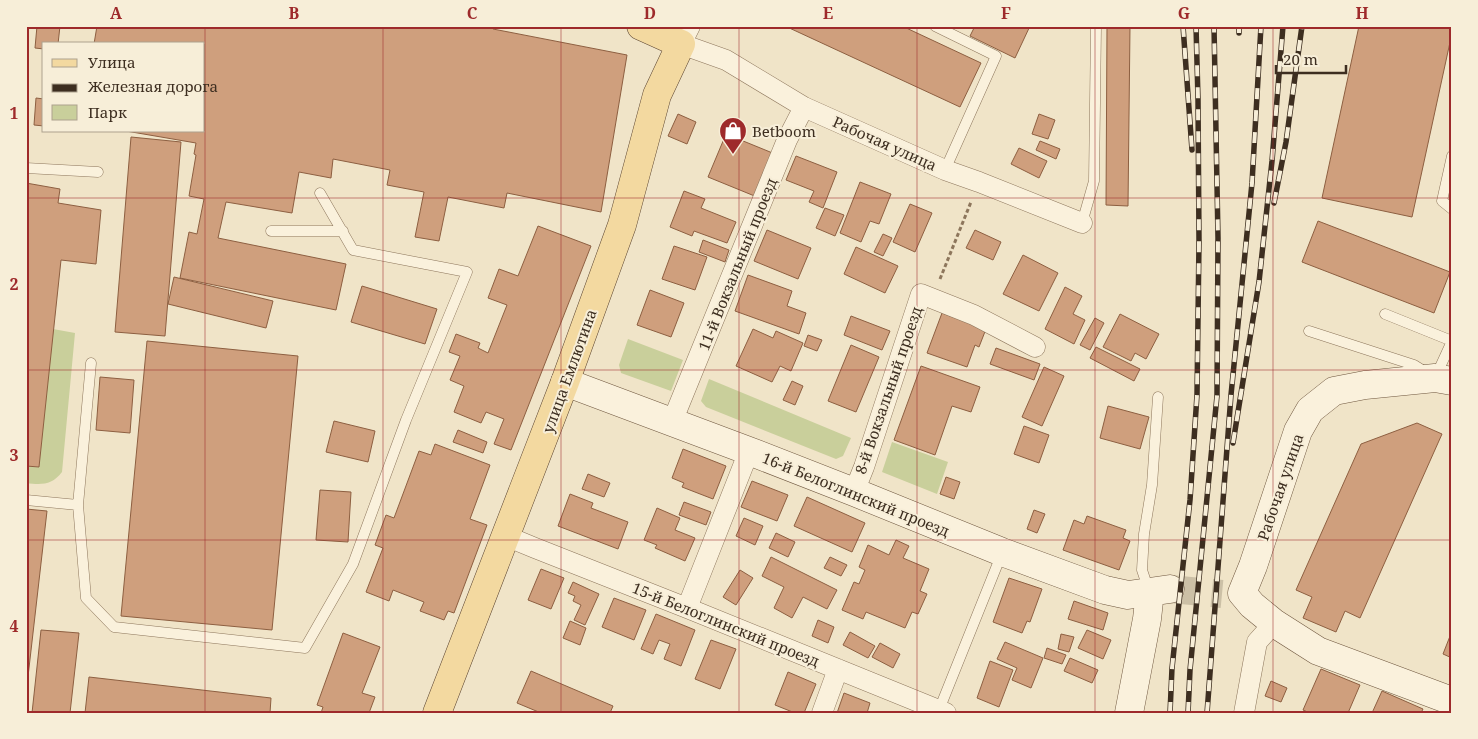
<svg xmlns="http://www.w3.org/2000/svg" width="1478" height="739" viewBox="0 0 1478 739" font-family="'Noto Serif',serif">
<rect width="100%" height="100%" fill="#f0e4c8"/>
<path fill="#c9cf9b" d="M53,329L75,333L62,472C52,485 42,485 26,483V466L39,467Z
M628,339L683,360L671,391L621,373L619,365Z
M709,379L851,438L843,456L836,459L706,407L701,401Z
M892,442L948,462L937,494L882,472Z"/>
<path fill="#cf9f7d" stroke="#8d5f41" d="M37,26H60L58,44H44V49L35,48Z
M97,26H494L493,29L627,55L601,212L507,193L504,208L448,197L439,241L415,237L424,192L387,185L390,170L333,159L331,178L299,172L292,213L226,202L218,238L346,264L336,310L180,278L189,232L197,234L204,199L189,196L196,155L194,154L196,143L126,131H204V44H94Z
M785,26H902L981,63L960,107Z
M975,26H1030L1015,58L970,36Z
M1107,26H1130L1128,206L1106,205Z
M1359,26H1452V33L1412,217L1322,198Z
M36,98L44,99V126L34,125Z
M678,114L696,122L687,144L668,136Z
M1039,114L1055,120L1048,139L1032,134Z
M726,134L775,154L757,197L708,177Z
M131,137L181,142L165,336L115,332Z
M1040,141L1060,149L1056,159L1036,150Z
M1019,148L1047,161L1039,178L1011,164Z
M796,156L837,172L823,208L809,202L814,191L786,180Z
M860,182L891,194L879,224L870,221L861,242L840,233Z
M26,183L60,189L58,203L101,210L96,264L61,260L39,467L26,466Z
M684,191L705,199L701,208L736,222L727,243L694,231L692,236L670,227Z
M910,204L932,213L915,252L893,242Z
M825,208L844,215L835,236L816,228Z
M1318,221L1450,272L1434,313L1302,262Z
M538,226L591,246L511,450L494,444L504,419L486,412L481,423L454,412L464,386L450,380L460,356L449,352L456,334L480,343L478,348L488,353L507,305L488,298L499,269L518,276Z
M767,230L811,248L798,279L754,261Z
M975,230L1001,242L993,260L966,248Z
M883,234L892,238L883,256L874,252Z
M703,240L729,250L725,262L699,252Z
M674,246L707,257L695,290L662,279Z
M856,247L898,266L885,293L844,274Z
M1023,255L1058,273L1039,311L1003,294Z
M748,275L792,291L787,306L806,313L799,334L735,311Z
M174,277L273,301L266,328L168,304Z
M362,286L437,309L425,344L351,322Z
M1065,287L1082,296L1073,314L1085,320L1074,344L1045,329Z
M650,290L684,303L671,337L637,325Z
M942,313L986,329L979,347L975,345L967,367L927,353Z
M1120,314L1159,334L1146,359L1135,353L1131,361L1103,347Z
M851,316L890,331L882,350L844,335Z
M1095,318L1104,323L1090,350L1080,345Z
M753,329L773,338L776,331L803,343L791,371L780,366L772,382L736,366Z
M808,335L822,340L817,351L804,346Z
M147,341L298,356L272,630L121,616Z
M851,345L879,357L856,412L828,401Z
M1096,347L1140,369L1134,381L1090,358Z
M996,348L1040,364L1034,380L990,364Z
M921,366L980,387L971,412L952,406L935,455L894,440Z
M1044,367L1064,376L1042,426L1022,417Z
M100,377L134,380L130,433L96,430Z
M792,381L803,386L795,405L783,400Z
M1108,406L1149,417L1140,449L1100,438Z
M334,421L375,431L368,462L326,452Z
M1417,423L1442,434L1360,618L1345,611L1336,632L1303,618L1312,597L1296,590L1361,444Z
M1024,426L1049,435L1039,463L1014,454Z
M458,430L487,442L483,453L453,442Z
M435,444L490,465L470,519L487,525L454,613L448,611L444,620L420,611L424,602L393,590L389,601L366,592L383,548L375,545L386,515L394,518L419,451L431,455Z
M683,449L726,466L713,499L682,487L684,483L672,478Z
M588,474L610,483L604,497L582,489Z
M946,477L960,482L954,499L940,494Z
M752,481L788,495L777,521L741,507Z
M320,490L351,492L348,542L316,540Z
M570,494L593,503L591,508L628,522L618,549L558,526Z
M807,497L865,523L852,552L794,526Z
M684,502L711,512L706,525L679,515Z
M657,508L680,518L675,530L695,538L685,561L655,548L657,545L644,540Z
M26,509L47,511L26,694Z
M1034,510L1045,514L1037,533L1027,529Z
M1087,516L1126,530L1123,538L1130,541L1119,570L1063,550L1074,520L1084,524Z
M744,518L763,526L755,545L736,536Z
M776,533L795,542L788,557L769,548Z
M896,540L909,546L903,558L929,569L920,591L927,594L918,614L912,612L905,628L866,612L863,619L842,610L854,582L859,584L865,570L859,567L868,545L889,555Z
M771,557L837,590L827,609L803,597L792,618L774,608L784,587L762,576Z
M830,557L847,565L841,576L824,568Z
M541,569L564,578L551,609L528,600Z
M740,570L753,578L736,605L723,597Z
M1009,578L1042,589L1030,622L1027,621L1022,633L993,622Z
M573,582L599,594L585,625L574,620L581,605L573,601L575,596L568,593Z
M614,598L646,610L634,640L602,627Z
M1074,601L1108,613L1103,630L1068,619Z
M656,614L695,630L681,666L664,659L670,644L659,640L653,654L641,649Z
M818,620L834,627L828,643L812,636Z
M570,621L586,628L580,645L563,638Z
M41,630L79,633L70,713H32Z
M1087,630L1111,640L1103,659L1078,648Z
M1452,631V658L1443,654Z
M850,632L875,646L868,658L843,645Z
M343,633L380,647L362,693L375,697L369,713H321L323,707L317,705Z
M1061,634L1074,637L1069,652L1058,649Z
M711,640L736,649L720,689L695,679Z
M1005,642L1043,658L1031,688L1012,680L1017,668L997,659Z
M880,643L900,654L893,668L872,657Z
M1047,648L1066,655L1062,664L1044,658Z
M1070,658L1098,670L1092,683L1064,671Z
M990,661L1013,670L999,707L977,698Z
M1321,669L1360,685L1348,713H1310L1303,710Z
M531,671L613,706L610,713H541L517,703Z
M788,672L816,684L804,713H795L775,705Z
M89,677L271,698L270,713H85Z
M1271,681L1287,688L1281,702L1265,696Z
M1382,691L1423,709L1421,713H1372Z
M844,693L870,703L867,713H837Z"/>
<g fill="none" stroke-linecap="round" stroke-linejoin="round">
<path stroke="#ccc0a6" stroke-width="28" stroke-dasharray="28 14" stroke-linecap="butt" d="M1170,589L1222,594"/>
<defs>
<path id="lane" d="M935,26L996,56L945,170
M1452,156L1442,201L1452,209
M26,168L98,172
M1082,223L1094,181L1096,26
M271,231H343
M1309,331L1414,365L1435,378L1452,341L1385,314
M26,500L78,505L91,363
M78,505L86,598L114,627L305,648L353,564L406,420L467,272L353,250L320,193
M1149,591L1142,570L1144,534L1152,485L1158,397
M939,710L1002,553"/>
<path id="street" d="M690,26L681,44L726,60L804,107L945,170L979,182L1082,223
M672,422L787,140L804,107
M854,492L864,467L921,294L974,315L1035,347
M506,536L535,548L687,608L946,713
M687,608L749,451
M822,713L838,669
M1244,713L1257,642L1274,623"/>
<path id="secondary" d="M565,382L749,451L854,492L1002,552L1105,590L1128,595L1170,589
M1242,593L1253,566L1298,431L1310,410L1334,391L1365,385L1435,378L1452,381
M1242,593L1252,605L1274,623L1318,651L1452,701
M1129,713L1147,619L1150,592"/>
<path id="primary" d="M437,713L565,382L622,225L657,95L681,44L641,26"/>
</defs>
<use href="#lane" stroke="#8d765c" stroke-width="11"/>
<use href="#street" stroke="#8d765c" stroke-width="21"/>
<use href="#secondary" stroke="#6f573f" stroke-width="29"/>
<use href="#primary" stroke="#5b4430" stroke-width="29"/>
<path stroke="#8d765c" stroke-width="3" stroke-dasharray="4 2.5" stroke-linecap="butt" d="M940,279L971,202"/>
<use href="#lane" stroke="#faf1dc" stroke-width="10"/>
<use href="#street" stroke="#faf1dc" stroke-width="20"/>
<use href="#secondary" stroke="#faf1dc" stroke-width="28"/>
<use href="#primary" stroke="#f3d9a0" stroke-width="28"/>
<defs>
<path id="rail" d="M1183,26L1192,150
M1239,33V26
M1274,203L1286,142L1302,26
M1233,443L1259,282L1272,161L1283,26
M1170,713L1172,668L1190,500L1197,395L1199,242L1198,99L1196,26
M1188,713L1190,670L1217,396L1218,238L1214,26
M1207,713L1231,395L1252,183L1261,26"/>
</defs>
<use href="#rail" stroke="#3d2e20" stroke-width="5.5"/>
<use href="#rail" stroke="#f7eed8" stroke-width="4" stroke-dasharray="11" stroke-linecap="butt"/>
</g>
<path fill="none" stroke="#9e2a2b" stroke-width="1" stroke-opacity="0.55" d="M205,26V713M383,26V713M561,26V713M739,26V713M917,26V713M1095,26V713M1273,26V713M26,198H1452M26,370H1452M26,540H1452"/>
<defs>
<symbol id="shop-pin" viewBox="-11 -11 22 30"><path d="M0 17L-7.5 6A9.5 9.5 0 1 1 7.5 6Z" fill="#9e2a2b" stroke="#f7eed8"/><path d="M-5-2.5h2.3a2.7 3.5 0 0 1 5.4 0H5L5.5 6h-11ZM-1.5-2.5h3a1.5 2.3 0 0 0-3 0Z" fill="#fff"/></symbol>
</defs>
<g fill-rule="evenodd">
<use href="#shop-pin" x="717" y="115" width="32" height="43"/>
</g>
<g text-anchor="middle" dominant-baseline="central" stroke-width="4" stroke-linejoin="round" paint-order="stroke">
<g font-size="15" fill="#3d2e20" stroke="#f7eed8" text-anchor="start">
<text x="752" y="131">Betboom</text>
</g>
<g font-size="15" fill="#3d2e20" stroke="#f7eed8">
<text transform="translate(885 143) rotate(24)">Рабочая улица</text>
<text transform="translate(737 264) rotate(-68)">11-й Вокзальный проезд</text>
<text transform="translate(569 371) rotate(-70)">улица Емлютина</text>
<text transform="translate(888 390) rotate(-71)">8-й Вокзальный проезд</text>
<text transform="translate(1280 487) rotate(-71)">Рабочая улица</text>
<text transform="translate(856 494) rotate(22)">16-й Белоглинский проезд</text>
<text transform="translate(726 624) rotate(22)">15-й Белоглинский проезд</text>
</g>
</g>
<rect width="1478" height="739" fill="none" stroke="#f7eed8" stroke-width="55"/>
<rect x="42" y="42" width="162" height="90" fill="#f7eed8" stroke="#ada18e"/>
<rect x="52" y="59" width="25" height="8" fill="#f3d9a0" stroke="#ada18e"/>
<text x="88" y="68" font-size="15" fill="#3d2e20">Улица</text>
<rect x="52" y="84" width="25" height="8" fill="#3d2e20" stroke="#ada18e"/>
<text x="88" y="92" font-size="15" fill="#3d2e20">Железная дорога</text>
<rect x="52" y="105" width="25" height="15" fill="#c9cf9b" stroke="#ada18e"/>
<text x="88" y="118" font-size="15" fill="#3d2e20">Парк</text>
<path d="M1276 65v8h70v-8" fill="none" stroke="#3d2e20" stroke-width="2.5"/>
<text x="1283" y="65" font-size="15" fill="#3d2e20" stroke="#f7eed8" stroke-width="4" paint-order="stroke">20 m</text>
<rect x="28" y="28" width="1422" height="684" fill="none" stroke="#9e2a2b" stroke-width="2"/>
<g font-size="16" text-anchor="middle" font-weight="bold" fill="#9e2a2b">
<text x="116" y="19">A</text>
<text x="294" y="19">B</text>
<text x="472" y="19">C</text>
<text x="650" y="19">D</text>
<text x="828" y="19">E</text>
<text x="1006" y="19">F</text>
<text x="1184" y="19">G</text>
<text x="1362" y="19">H</text>
<text x="14" y="119">1</text>
<text x="14" y="290">2</text>
<text x="14" y="461">3</text>
<text x="14" y="632">4</text>
</g>
</svg>
